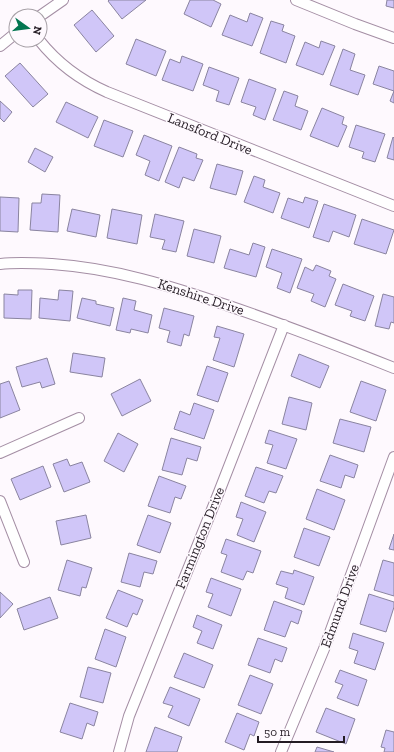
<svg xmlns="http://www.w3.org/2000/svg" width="394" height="752" viewBox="0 0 394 752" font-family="'Zilla Slab',serif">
<rect width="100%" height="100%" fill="#fef9fe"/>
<path fill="#d0c6f8" stroke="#8a84a0" d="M109,0H146L122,19L108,1Z
M190,0H213L221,4L211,27L184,14Z
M387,0H394V8L386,6Z
M92,10L114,36L96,52L74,25Z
M250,13L263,18L252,46L222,35L230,15L247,22Z
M271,21L284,25L282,31L295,36L286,63L260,53Z
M136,39L166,51L156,76L126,64Z
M321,41L335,46L323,75L296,65L305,42L319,48Z
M343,49L355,54L350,70L365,75L358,95L330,85Z
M182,56L203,64L193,91L162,80L170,59L180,63Z
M20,63L48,94L33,107L5,76Z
M379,66L394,71V103L390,101L394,91L373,84Z
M209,67L239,78L229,105L216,101L219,91L203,85Z
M249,79L276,89L265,120L253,115L256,107L241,102Z
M284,91L298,96L295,106L308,111L301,130L273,120Z
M0,101L12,112L4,122L0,118Z
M66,102L98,117L88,138L56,122Z
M322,108L344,117L342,124L347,126L338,147L310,136Z
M104,120L133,131L123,157L94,146Z
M356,125L385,134L375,162L362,158L364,152L349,147Z
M144,135L172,146L159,181L145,175L150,161L136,155Z
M393,137L394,138V160L387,158Z
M179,147L197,154L196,158L203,160L194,181L183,177L179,188L165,182Z
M35,148L53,157L45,172L28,162Z
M217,164L243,171L236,195L210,188Z
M254,176L265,180L263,187L280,193L273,213L244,202Z
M42,194L60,195L58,232L30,230L32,203H41Z
M0,197L19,198L18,232L0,231Z
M305,197L318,201L309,228L281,218L288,198L303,203Z
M324,204L356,215L349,237L333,231L329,242L313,237Z
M72,209L100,215L96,237L67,231Z
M112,209L142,215L137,244L107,238Z
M155,214L184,221L176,252L162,249L165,240L150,237Z
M362,219L394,230L386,254L354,244Z
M194,229L221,236L214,263L187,256Z
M253,243L265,247L256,277L224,268L230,249L249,255Z
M272,249L302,259L290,293L277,288L282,273L266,267Z
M316,265L331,271L329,276L336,279L325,307L311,301L314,294L297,288L305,267L313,271Z
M343,284L374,296L365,321L350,316L352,311L335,305Z
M18,290H32L31,319L4,318V294L18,295Z
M59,290L73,291L70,321L39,318L40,298L58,300Z
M383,294L394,297V323L391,322L389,329L375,326Z
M82,298L96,301V304L114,308L110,326L77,318Z
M123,298L136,301L134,310L152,315L148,333L131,329L130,333L116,330Z
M164,308L194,316L189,336L184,334L181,346L167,342L170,331L159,328Z
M217,326L244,334L234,367L213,360L220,338L214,337Z
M73,353L105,358L102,377L70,372Z
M299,354L329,366L320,388L291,376Z
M47,358L55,384L42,388L40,382L22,387L16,367Z
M207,366L228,373L218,402L197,395Z
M140,379L151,401L122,416L111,394Z
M9,381L20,410L0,418V384Z
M361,381L386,390L376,421L350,412Z
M289,397L312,403L306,430L282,424Z
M194,403L214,410L204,439L174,429L180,411L190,415Z
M340,419L371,427L364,452L333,443Z
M269,430L297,439L286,469L267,463L273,445L265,443Z
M118,433L138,444L124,472L104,461Z
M171,438L201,447L197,461L187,458L182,475L162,470Z
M330,455L358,465L354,478L345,475L341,488L320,481Z
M67,459L70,466L82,462L90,482L64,492L53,464Z
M43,466L51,487L20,500L11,479Z
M256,467L283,476L276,493L269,491L264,503L245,496Z
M159,476L186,486L181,499L175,497L170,513L148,506Z
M317,489L345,500L334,530L306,519Z
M241,502L266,512L254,542L237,535L243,519L236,517Z
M86,515L91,538L61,545L56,521Z
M148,515L171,523L160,553L137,545Z
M304,528L330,537L319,566L294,557Z
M394,534V550L389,549Z
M226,539L261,551L253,573L247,571L243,580L221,572L227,555L221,553Z
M129,553L157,561L153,574L144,572L140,587L121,582Z
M67,560L92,568L86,588L82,587L80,596L58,590Z
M383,560L394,563V596L374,590Z
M294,570L314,577L304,605L285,598L288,588L276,584L281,571L293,574Z
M211,578L241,589L231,616L208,607L213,594L206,592Z
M118,590L143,600L137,615L133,613L127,627L106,618Z
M0,592L13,604L0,618Z
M369,594L394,602V607L386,632L360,624Z
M50,597L58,618L24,630L17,609Z
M274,601L302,611L298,624L291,621L285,637L264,630Z
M197,615L222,625L213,649L197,643L202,631L193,627Z
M105,629L126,637L116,667L95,659Z
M353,633L384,643L375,670L354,663L358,651L349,648Z
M258,638L287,648L282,662L275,659L270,673L248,665Z
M184,653L213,665L204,688L174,677Z
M88,667L111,673L103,703L80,697Z
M340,670L367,680L358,706L337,698L343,685L335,682Z
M250,675L273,684L261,714L238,705Z
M170,687L200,699L189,726L168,717L173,706L163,703Z
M70,703L98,712L94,726L87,723L82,739L60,732Z
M326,708L355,719L346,744L316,732Z
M237,713L259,722L254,736L250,734L244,750L225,742Z
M155,727L182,737L177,752H146Z
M386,730L394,732V752H384L385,748L381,747Z
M317,747L334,752H315Z"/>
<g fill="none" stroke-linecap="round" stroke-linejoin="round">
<defs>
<path id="minor" d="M296,0L355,24L394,38
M40,16L63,0
M39,40C58,64 80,80 107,92L394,206
M0,46L16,33
M0,264C17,262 34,263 52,264C113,268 171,286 229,306C285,325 339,346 394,368
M0,453L79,418
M0,501L24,562
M119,752L129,716L219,492L284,325
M281,752L324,649L394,457"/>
</defs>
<use href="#minor" stroke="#a48ea4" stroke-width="12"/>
<use href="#minor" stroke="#fff" stroke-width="10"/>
</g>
<g text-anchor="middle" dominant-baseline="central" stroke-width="3" stroke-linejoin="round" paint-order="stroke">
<g font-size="14" fill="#241c24" stroke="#fef9fe">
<text transform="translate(210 134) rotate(22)">Lansford Drive</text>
<text transform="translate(201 297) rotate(18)">Kenshire Drive</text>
<text transform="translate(200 538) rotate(-68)">Farmington Drive</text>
<text transform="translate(340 606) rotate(-70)">Edmund Drive</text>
</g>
</g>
<g transform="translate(28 28) rotate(104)"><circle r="19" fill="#fef9fe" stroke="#a7a1a7"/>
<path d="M0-3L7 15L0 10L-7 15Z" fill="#037651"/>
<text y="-6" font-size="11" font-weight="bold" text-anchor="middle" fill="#241c24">N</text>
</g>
<path d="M258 736v6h86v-6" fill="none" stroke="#241c24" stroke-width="2"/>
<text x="264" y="736" font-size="12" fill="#241c24" stroke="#fef9fe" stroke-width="3" paint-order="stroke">50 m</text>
</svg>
